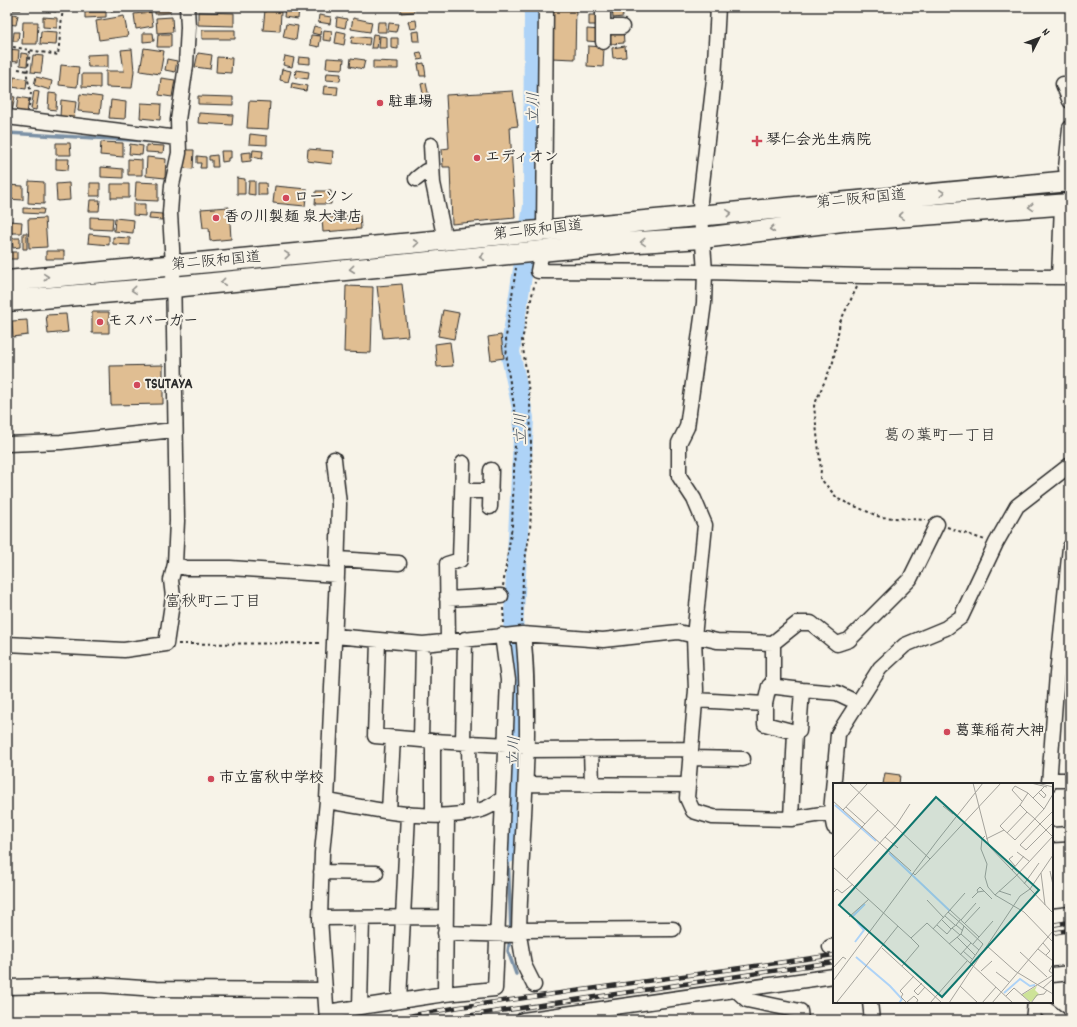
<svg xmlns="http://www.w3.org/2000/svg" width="1077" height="1027" viewBox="0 0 1077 1027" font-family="Dekko,'Klee One',sans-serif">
<rect width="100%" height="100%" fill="#f7f3e8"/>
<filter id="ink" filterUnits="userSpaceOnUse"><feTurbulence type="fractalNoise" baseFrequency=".025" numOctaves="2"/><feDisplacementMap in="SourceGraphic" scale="8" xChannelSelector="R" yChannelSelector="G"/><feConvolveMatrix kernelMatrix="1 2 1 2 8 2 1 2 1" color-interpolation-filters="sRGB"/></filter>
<g filter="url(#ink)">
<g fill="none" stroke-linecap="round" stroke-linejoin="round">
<path stroke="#7a90a5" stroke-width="3.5" d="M7,133L148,141
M508,853L511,933
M510,939L508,951L516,974"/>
<path stroke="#aed3f7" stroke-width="20" d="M508,853L514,785L518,663L513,633L524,418L510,352L533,206L534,7"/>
</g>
<path fill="#e0be92" stroke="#2b2b2b" d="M13,7H21V10H13Z
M46,7H57L56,12L46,11Z
M66,7H75V9H66Z
M111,7H126V10L111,12Z
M155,7H170V13L155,14Z
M247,7H256V9H247Z
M285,7H299L298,19L284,17Z
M401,7H414V12L401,13Z
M552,7H576L575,59L551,58Z
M587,7H600V10H588Z
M612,7H622L623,17L613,18Z
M265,10L281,12L280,31L263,30Z
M85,12H106V17L85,18Z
M151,12L153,26L136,29L134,14Z
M198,12L234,13V26L198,25Z
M7,13L18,15L16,25L7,24Z
M319,15L331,17L330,24L318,22Z
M589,15H600V25H589Z
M124,16L128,36L99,40L96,21Z
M43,17L57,18V28L43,27Z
M172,17L173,32L157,33L156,18Z
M337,17L347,19L345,28L336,26Z
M353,18L372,22L370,32L351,29Z
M416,20L417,28L410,29L408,21Z
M23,22H38L37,44H22Z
M378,22H386V32H377Z
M389,23L398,24L396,32L388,31Z
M286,24L298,26L296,40L283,37Z
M314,26L321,28L320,35L312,33Z
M623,28L624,43L611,44L609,29Z
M587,29L600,30L599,42L587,41Z
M202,30H235V39H202Z
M324,30L332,31L331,41L323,40Z
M41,31L57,32L56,45L40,44Z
M337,31L346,33L344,45L335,43Z
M419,31L420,41H413L412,32Z
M14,32H19L18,41H13Z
M143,33H153L154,41L143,42Z
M158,34H171V47H157Z
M373,34L379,35L377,48H371Z
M311,35L321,36L319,47L310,45Z
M352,36L370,38L369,45L351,43Z
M380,36L387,37V48H379Z
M391,38H398V49L391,48Z
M588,46L604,47L603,67L587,66Z
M625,46L626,57L613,58L612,48Z
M144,48L164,51L160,74L140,71Z
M7,49L19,50L18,62L7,61Z
M132,49L134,71L132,88L106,87V71H124L121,50Z
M421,52L423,59L418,60L416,53Z
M21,53L28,54L27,66L20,65Z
M198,53L212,55L210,69L195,67Z
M108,54V67H88L87,55Z
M33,55L43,56L41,73L31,72Z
M285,56L294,58L292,67L283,65Z
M217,57L232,58L231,73L216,72Z
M299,57L310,58V64L298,63Z
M327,58L344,59L343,69L326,68Z
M351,58L365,60L363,69L350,66Z
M167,59L177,61L175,72L165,70Z
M373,61L398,62V69H373Z
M424,63L426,76H420L418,64Z
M61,65L79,67L77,87L59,85Z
M282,69L291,71L288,82L280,80Z
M296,70L309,72L308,79L295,77Z
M327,73L341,74L340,81L326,80Z
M82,74H100V88L82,87Z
M7,76L11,77L8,90H7Z
M14,77L27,79L26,89L12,87Z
M36,77L52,81L50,90L34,85Z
M161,78L175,80L172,97L159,95Z
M292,83L307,86L306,91L291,88Z
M426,83L429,97L424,98L421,84Z
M324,86L338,87L337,95L323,94Z
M34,91L39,92L36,110L31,109Z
M513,91L518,126L510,127L515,218L452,224L450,167H443L442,149L449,148L446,95Z
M49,93L57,94L56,110L48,109Z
M80,94L102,97L100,113L78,111Z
M7,96L15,97L12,111H7Z
M198,96L233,97V105L198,104Z
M18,97L29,99L27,113L16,112Z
M61,100L76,102L74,119L60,117Z
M111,100L126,102L125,119L109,118Z
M249,101L270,102L268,129L247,128Z
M141,103L161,104L160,120L140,118Z
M199,113L233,115L232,125L198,123Z
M250,134L267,136V145L249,144Z
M101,142L123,143V157L100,155Z
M56,143H70L71,155H56Z
M130,144L143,146L142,155L129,154Z
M146,145L164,146L163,153L146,152Z
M308,149L333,151L332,164L307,161Z
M184,150H194L193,169L183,168Z
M253,150L263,151L262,159L252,157Z
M221,151H231V158H228V161L222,162Z
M251,152V161L242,162L241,153Z
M217,155L218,167H212V160H209V156Z
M197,156L206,157V168H200L201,163H197Z
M147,157L166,159L165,178L146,176Z
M56,159H69L68,170L56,169Z
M128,159L142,160V175H128Z
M101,167L123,169V178L101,177Z
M237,178L245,179V194H237Z
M29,181L44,182V204L28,203Z
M249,181H255V195L248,194Z
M136,182L158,183V201L135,200Z
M69,183L70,200L57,201L56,184Z
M90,183H100V196H90Z
M258,183H266L267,195H258Z
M111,184H129V198H111Z
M7,185L23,186V200L7,199Z
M275,186L307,189L305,206L273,203Z
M316,191H331V204H315Z
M90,200H100L99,211H89Z
M133,204H145V216L133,215Z
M229,207L231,239L210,241L209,228H203L201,209Z
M23,208L44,209L43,214L23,213Z
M150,213L162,214V220L149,219Z
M360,215L361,229L323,232L322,218Z
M90,217L113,218L112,230L90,229Z
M45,218L47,247L29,248L28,219Z
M115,218L134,220L133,233L114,231Z
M10,221L22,222L21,233H9Z
M23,233H27V249H23Z
M89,234L109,236V245L88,243Z
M113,237L130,238V245L113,244Z
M12,238H20V247L13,248Z
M46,251H64V259H46Z
M7,252H17V259H7Z
M402,284L408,336L383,338L377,286Z
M346,286L373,287L371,353L344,352Z
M443,310L459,313L454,339L438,336Z
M92,312H109V333H92Z
M66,314L68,332L48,334L46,315Z
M27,320L28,335L13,337L12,321Z
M501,335L504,358L491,360L488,337Z
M450,342L453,366L437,367L435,344Z
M163,365V404L111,405L110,366Z
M885,773L900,775L899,784H883Z"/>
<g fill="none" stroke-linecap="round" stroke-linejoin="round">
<defs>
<path id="minor" d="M187,7L188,27L186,65L178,120L179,153L172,185L170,213L173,266L177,521L175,564L186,568H230L337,575L327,801L322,853L320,918L327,1020
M603,7V42
M718,7L714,80L700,201L705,272L863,276L1070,277
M603,27H622
M1063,84L1070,101
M7,117L178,138
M431,145L433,183L445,240
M416,179L426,171H432
M1068,181L1066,168L1070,128
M544,231L546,7
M542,251L538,271L705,272L704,303L687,427L679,443V476L694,499L705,525L694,637L696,690L687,798L693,811L713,817L791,819L834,812
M1059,277L1062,205
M7,444L61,442L174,430
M334,459L339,504L337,575
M462,491H491
M490,507L491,470
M338,559L399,563
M447,599L501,596
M335,636L423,644L522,634L603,640L678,632L717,641L773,643L798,623H811L837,644L849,640L910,579L937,524
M378,641L375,736L433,741
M448,641L447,564L460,560L463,463
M7,644L124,650L166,644L173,597L171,580L175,564
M773,686V643
M802,690L837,693L858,703
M695,700L765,704V724L795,732L791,819
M765,704L769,686L802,690L799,731L795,732
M421,740L423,644
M463,743L465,639
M591,749L592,785
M526,750L691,749
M690,758L743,759
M1049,780H1070
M526,784L688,785
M1049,784L1057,674L1070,547
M327,801C377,809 431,824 481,810C489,808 496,802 503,799L508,680L502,635
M389,811L393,738
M470,812L469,743L527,746
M433,815V741L469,743
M834,827L831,812L838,734L880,668L905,645L946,628L961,617L996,543L1017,506L1070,465
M1052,835L1070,834
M321,872L376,873
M1052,916L1070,914
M320,918L445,917
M519,930L673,929
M445,933L519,935C520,868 526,801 527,734C527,700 527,667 523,634
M519,935L524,965L534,985
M830,947L834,946
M1052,975L1070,973
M7,987L99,985L156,989L324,990
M736,990L747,1000L800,1011L801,1020
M445,994L447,816
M399,1001L408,814
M870,1002L872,1020
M1037,1002L1060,1020
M360,1007L362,918
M327,1012L445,994L495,989L503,799
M523,1020L834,976
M1033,1020L1035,1002"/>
<path id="highway" d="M7,281L1070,181
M7,301L173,287L623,243L702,238L842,221L1070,204"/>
</defs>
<use href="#minor" stroke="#2b2b2b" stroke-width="17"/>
<use href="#highway" stroke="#2b2b2b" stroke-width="23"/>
<path stroke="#2b2b2b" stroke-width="2" stroke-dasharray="3 3" stroke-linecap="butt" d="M7,46L58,55L63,7
M18,69L28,71
M29,107L31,93L27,76L30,51
M857,287L840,322L833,362L814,406L821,470L820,478L838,499L880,517L926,520
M947,527L985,540
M503,586L512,526L516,417L507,365L506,337L516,268
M503,608L504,623
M522,623L523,572L530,530L532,492L530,401L522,340L535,282
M178,644L322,643"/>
<use href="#minor" stroke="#f7f3e8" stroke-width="14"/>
<use href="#highway" stroke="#f7f3e8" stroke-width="20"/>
<defs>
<path id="rail" d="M1052,925L1070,922
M1052,933L1070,930
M385,1020L460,1007L834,955
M439,1020L834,962"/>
</defs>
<use href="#rail" stroke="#2b2b2b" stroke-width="4.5"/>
<use href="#rail" stroke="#f7f3e8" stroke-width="3" stroke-dasharray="9" stroke-linecap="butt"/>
</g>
<defs><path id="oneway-chevron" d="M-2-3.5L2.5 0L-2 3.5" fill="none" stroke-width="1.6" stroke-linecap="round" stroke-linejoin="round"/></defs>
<g stroke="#918f8a">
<use href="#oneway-chevron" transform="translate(942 193) rotate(-5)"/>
<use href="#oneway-chevron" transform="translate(1031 207) rotate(176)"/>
<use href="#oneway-chevron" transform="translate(729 213) rotate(-5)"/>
<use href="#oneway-chevron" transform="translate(901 216) rotate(176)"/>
<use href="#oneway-chevron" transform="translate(772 229) rotate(173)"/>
<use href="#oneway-chevron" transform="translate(643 242) rotate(177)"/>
<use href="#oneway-chevron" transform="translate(416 243) rotate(-6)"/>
<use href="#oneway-chevron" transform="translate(287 255) rotate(-5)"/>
<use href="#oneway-chevron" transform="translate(482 257) rotate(174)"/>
<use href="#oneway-chevron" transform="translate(352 269) rotate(174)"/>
<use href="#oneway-chevron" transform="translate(46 277) rotate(-5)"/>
<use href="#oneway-chevron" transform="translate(223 282) rotate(174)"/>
<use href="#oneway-chevron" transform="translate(134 290) rotate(175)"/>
</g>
</g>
<g fill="#d1495b" stroke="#f7f3e8" stroke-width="1.5">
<circle cx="380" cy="103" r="4"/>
<path d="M755 135h4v4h4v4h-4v4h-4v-4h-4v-4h4z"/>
<circle cx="477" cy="158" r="4"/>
<circle cx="286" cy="198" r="4"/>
<circle cx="216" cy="218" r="4"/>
<circle cx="100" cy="322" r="4"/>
<circle cx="137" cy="385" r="4"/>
<circle cx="947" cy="732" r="4"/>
<circle cx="211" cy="779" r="4"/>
</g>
<g text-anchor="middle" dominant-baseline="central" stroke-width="4" stroke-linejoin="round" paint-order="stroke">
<g font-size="15" font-weight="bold" fill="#2b2b2b" stroke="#f7f3e8" text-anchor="start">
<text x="388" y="103">駐車場</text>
<text x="766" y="141">琴仁会光生病院</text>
<text x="485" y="158">エディオン</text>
<text x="294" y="198">ローソン</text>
<text x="224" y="218">香の川製麺 泉大津店</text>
<text x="108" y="322">モスバーガー</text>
<text x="145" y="385">TSUTAYA</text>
<text x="955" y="732">葛葉稲荷大神</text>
<text x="219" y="779">市立富秋中学校</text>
</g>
<g font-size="15" fill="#2b2b2b" stroke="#f7f3e8">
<text transform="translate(861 200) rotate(-5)">第二阪和国道</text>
<text transform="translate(538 231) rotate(-6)">第二阪和国道</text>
<text transform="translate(216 262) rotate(-5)">第二阪和国道</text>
</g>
<g font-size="16" font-style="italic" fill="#4c555e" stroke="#f7f3e8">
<text transform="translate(534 108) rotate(-90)">立川</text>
<text transform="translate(522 429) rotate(-91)">立川</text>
<text transform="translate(515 752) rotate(-88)">立川</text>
</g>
<g font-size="16" fill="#2b2b2b" stroke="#f7f3e8">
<text x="940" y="436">葛の葉町一丁目</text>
<text x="213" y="602">富秋町二丁目</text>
</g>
</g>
<g transform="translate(833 783)">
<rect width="220" height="220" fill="#f7f3e8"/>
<path d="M204,203L202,207L206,211L198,219L189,212Z" fill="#cde398"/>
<path fill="none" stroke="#aed3f7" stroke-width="2" d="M2,22L43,58M56,70L117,128M19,134L32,121M22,159L31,147L24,139M23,174L57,203L69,216L66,220M171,210L187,196L197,203L202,202"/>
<path fill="none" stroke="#a5a39c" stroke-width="1" d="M16,0L97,76L168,0M140,0L156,63L220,130M198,0L214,4M204,0L220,4M206,10L211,15L213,12L208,7M200,15L211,4M0,18L78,88M189,18L179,7L182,3L195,10M187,22L195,10L211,26M110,23L120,31M13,24L32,41M10,27L35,0M194,29L201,35L213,47L193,67L187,62L207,41L220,28M174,50L194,29L187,22L167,43L171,47L181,56L182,57L211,26L220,11M152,53L149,56L148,66L154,81L152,94L155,104L162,112L191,129L220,159M219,53L213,47L220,40M52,54L65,65M153,56L171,47M184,69L196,78M180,73L176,76L182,83M0,75L45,27M0,84L78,155L94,140L180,220M179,87L191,73M217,88L220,102M80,90L82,92L97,76M208,90L212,122M14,96L64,41L77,21M191,101L206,80M166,108L178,112M145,109L144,107L147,104L151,108M0,110L4,106L9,110L20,101M162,112L183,93L220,53M139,115L145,109L151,108L159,116M94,117L111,135M117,127L146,154L140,161M115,129L131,143L128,151L116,161M112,133L122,142M16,134L36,116M109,137L118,146M127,137L123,142L130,148M128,137L143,120M132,140L147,124M104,142L114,151L119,145M123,142L119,145L127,152M131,143L150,161L137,180M100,146L132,110M128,151L146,167M124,154L142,172M146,154L160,138M210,160L217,168L213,172M154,163L182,188L220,211M49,165L109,220M205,166L220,178M130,168L139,176M187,169L214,194M127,172L138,160M220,181L216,188L220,191M69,183L86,163L78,155M0,185L10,174L13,176M148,188L159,178M163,189L176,199M0,198L104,58L150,0M89,200L81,208L85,212L92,204M127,203L145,220M210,205L220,196M188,212L220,192M173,213L181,205L198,220M4,219L65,143M74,219L81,213L85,217L83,220M74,220L68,214L70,211L67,208L81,193M97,220L134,178M116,220L187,113L197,106L220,72M149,220L163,204M159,220L220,148M198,220L204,212L211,211L214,207"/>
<path fill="#0f766e" fill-opacity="0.15" stroke="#0f766e" stroke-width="2" d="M103,14L206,107L109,214L6,122Z"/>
<rect width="220" height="220" fill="none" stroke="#2b2b2b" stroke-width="2"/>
</g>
<rect width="1077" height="1027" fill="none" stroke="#f7f3e8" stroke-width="24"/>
<rect x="12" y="12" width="1053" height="1003" fill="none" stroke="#2b2b2b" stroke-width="1.5" filter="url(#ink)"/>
<g transform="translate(1039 38) rotate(48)" stroke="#f7f3e8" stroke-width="3" paint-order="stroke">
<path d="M0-3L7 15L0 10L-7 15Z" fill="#2b2b2b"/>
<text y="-6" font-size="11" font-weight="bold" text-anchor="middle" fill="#2b2b2b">N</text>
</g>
</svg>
